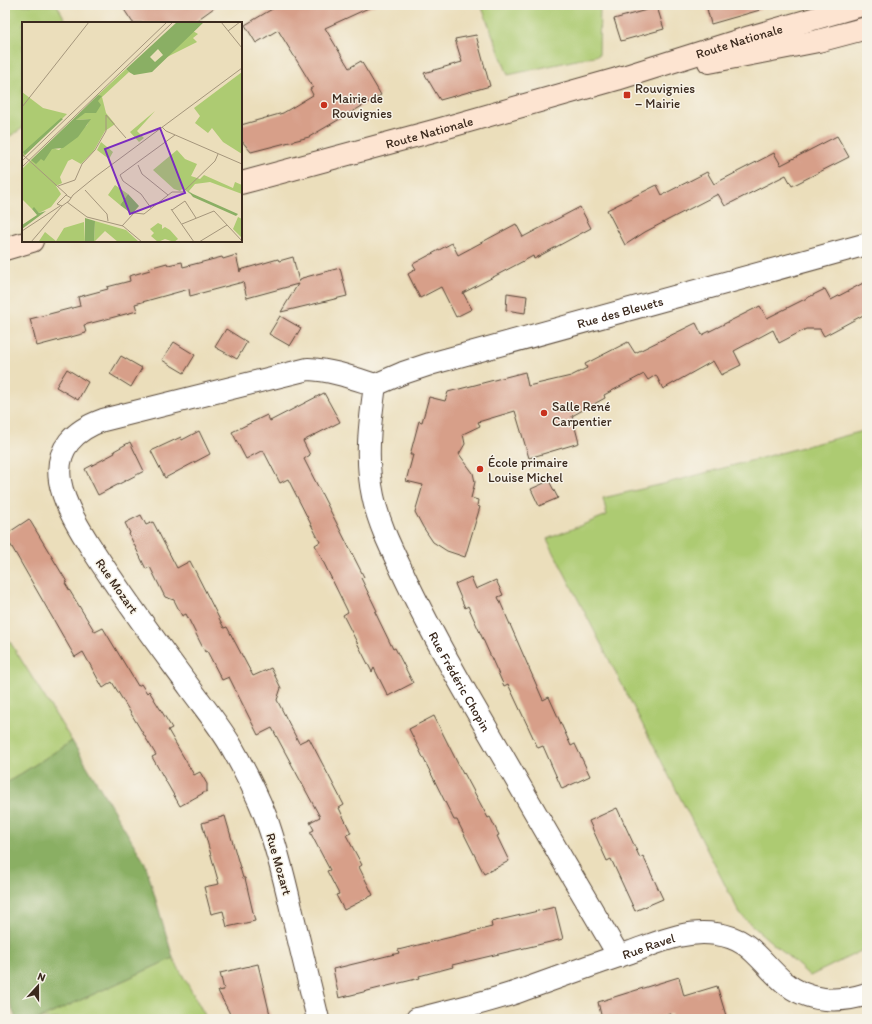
<svg xmlns="http://www.w3.org/2000/svg" width="872" height="1024" viewBox="0 0 872 1024" font-family="Itim,sans-serif">
<rect width="100%" height="100%" fill="#f7f3e8"/>
<filter id="ink" filterUnits="userSpaceOnUse"><feTurbulence type="fractalNoise" baseFrequency=".025" numOctaves="2"/><feDisplacementMap in="SourceGraphic" scale="8" xChannelSelector="R" yChannelSelector="G"/><feConvolveMatrix kernelMatrix="1 2 1 2 8 2 1 2 1" color-interpolation-filters="sRGB"/></filter>
<filter id="wash" filterUnits="userSpaceOnUse"><feTurbulence type="fractalNoise" baseFrequency=".012" numOctaves="4" result="noise"/><feDisplacementMap in="SourceGraphic" scale="16" xChannelSelector="R" yChannelSelector="G"/><feGaussianBlur stdDeviation="0.9" result="paint"/><feColorMatrix in="noise" values="0 0 0 0 0 0 0 0 0 0 0 0 0 0 0 0 0 1.4 0 .05"/><feComposite in="paint" operator="in"/></filter>
<g filter="url(#wash)">
<rect width="100%" height="100%" fill="#ebdebb"/>
<path fill="#adcb72" stroke="#747a48" d="M5,5H57L67,23H23V128L5,139Z
M481,5H600L599,55L508,75Z
M867,430V952L865,949L810,976C787,954 762,936 740,914L547,539L607,515L603,498L663,484Z
M5,634L72,741L5,784Z
M173,958L207,1019H39Z"/>
<path fill="#8aaf64" stroke="#626c41" d="M72,741L145,863L173,958L39,1019H16L5,990V784Z"/>
<g id="blocks">
<path fill="#d79f89" d="M121,5H218L193,23H133Z
M279,5H375L325,28L349,68L361,61L381,95L309,137L251,152L241,140V125L283,113L313,95L310,89L313,87L278,30L256,43L245,25Z
M706,5H760V10L711,24Z
M657,7L664,29L621,41L614,19Z
M476,35L490,86L440,100L424,73L462,62L455,39Z
M837,136L849,157L792,186L786,175L725,206L718,194L645,232L625,245L607,210L657,185L662,195L707,172L714,184L774,153L781,165Z
M580,207L591,228L534,259L533,256L463,293L472,309L456,317L441,287L420,298L408,274L416,269L413,264L452,243L458,255L516,224L523,237Z
M236,255L240,272V270L278,259L279,261L293,257L299,282L302,278L340,268L347,296L281,312L298,284L247,298L243,282L190,296L189,289L135,304L137,311L84,325L86,333L37,346L30,319L80,306L78,297L108,289L107,287L130,281L129,276L150,270L149,268L167,263L168,265L182,262L183,267L222,257L223,259Z
M867,281V313L824,336L820,329H806L779,343L773,330L734,351L741,365L721,375L713,361L663,389L656,375L648,380L644,374L604,395L605,398L572,416L579,443L529,458L515,411L478,422L480,426L463,434L465,444L459,454L473,473L475,482L471,498L478,500L477,506L480,507L465,557L447,551L433,542L423,527L415,512L423,485L406,481L413,455H410L419,421L422,422L429,397L445,401L448,392L525,372L528,386L571,376L587,368L585,364L628,342L635,353L696,323L702,335L760,306L767,318L825,289L831,300Z
M507,293L527,296L525,313L506,310Z
M280,316L301,328L290,346L269,334Z
M226,329L247,342L237,359L215,347Z
M174,342L195,355L184,373L162,360Z
M121,356L142,368L131,387L110,374Z
M67,369L88,382L78,400L56,387Z
M324,393L340,422L303,441L310,455L304,459L364,577L361,578L377,611L375,612L393,649L395,648L413,683L388,696L374,668L372,672L343,615L348,612L315,545L320,542L288,479L280,483L263,450L246,459L232,432L267,415L270,421Z
M199,431L210,454L165,478L151,451L181,437L182,440Z
M130,442L144,471L98,495L85,469L115,453L114,451Z
M549,481L558,498L539,506L531,489Z
M141,515L146,525L153,522L177,568L190,561L224,628L227,627L253,676L271,668L281,688L277,700L299,743L309,738L344,805L339,808L351,833L346,835L362,865L359,867L373,895L344,910L336,895L339,894L327,871L330,870L310,832L314,830L310,822L320,817L272,728L258,735L229,677L222,680L207,651L205,652L186,614L182,616L174,600L165,597L150,567L146,569L129,534L130,533L125,523Z
M29,519L67,582L65,583L95,632L103,628L138,686L141,684L147,693L149,691L172,728L168,730L194,775L200,772L207,784V791L180,806L152,757L156,755L112,682L103,688L83,652L75,657L5,535Z
M471,577L476,589L496,580L503,595L498,597L543,700L549,697L571,746L575,744L590,776L562,789L543,746L538,748L508,684L504,686L468,606L465,608L455,584Z
M434,716L463,774L464,773L488,818L490,817L499,835L497,836L509,861L484,874L457,820H454L409,729Z
M617,808L640,858L643,856L663,899L635,911L611,859L607,861L589,821Z
M225,816L243,878H245L255,921L227,927L223,911L211,914L204,887L219,884L202,823Z
M555,907L563,939L452,965L453,967L419,976L420,978L339,998L333,969L399,953L398,950L492,927L491,922Z
M258,964L271,1019H231L229,1012L218,991L224,990L220,973Z
M679,977L684,996L717,986L727,1019H672L671,1014L654,1019H602L598,1002Z"/>
</g>
</g>
<g filter="url(#ink)">
<use href="#blocks" fill-opacity="0" stroke="#554536" stroke-width="1"/>
<g fill="none" stroke-linecap="round" stroke-linejoin="round">
<defs>
<g id="street">
<path id="s1" d="M375,385C370,422 365,459 373,496C378,521 389,544 400,567C420,610 442,651 465,691C516,780 567,868 619,956"/>
<path id="s2" d="M375,385L403,373L430,364L867,244"/>
<path d="M318,1019C309,982 300,945 291,908C284,877 276,845 265,815C255,790 243,767 230,744C218,724 203,706 190,688C157,643 124,599 94,552C81,532 64,505 60,481C55,448 75,430 103,420L308,369C332,370 353,378 375,385"/>
<path id="s3" d="M417,1019C450,1011 484,1003 517,992C555,979 593,964 631,952C659,942 687,929 716,934C751,938 760,962 784,982C807,1002 839,1003 867,994"/>
</g>
<g id="secondary">
<path d="M709,62L818,41L867,28"/>
<path id="s4" d="M241,183L437,130L617,79L750,37L862,5"/>
<path d="M5,249L32,241"/>
</g>
</defs>
<use href="#street" stroke="#554536" stroke-width="24"/>
<use href="#secondary" stroke="#554536" stroke-width="24"/>
<use href="#street" stroke="#fff" stroke-width="22"/>
<use href="#secondary" stroke="#fde4d1" stroke-width="22"/>
</g>
</g>
<g fill="#c8321e" stroke="#f7f3e8" stroke-width="1.5">
<rect x="623" y="91" width="8" height="8" rx="2"/>
<circle cx="324" cy="105" r="4"/>
<circle cx="544" cy="413" r="4"/>
<circle cx="480" cy="469" r="4"/>
</g>
<g text-anchor="middle" dominant-baseline="central" stroke-width="3" stroke-linejoin="round" paint-order="stroke">
<g font-size="13" fill="#3b2a1e" stroke="#f7f3e8">
<text stroke="none"><textPath href="#s4" startOffset="518">Route Nationale</textPath></text>
<text stroke="none"><textPath href="#s4" startOffset="195">Route Nationale</textPath></text>
<text stroke="none"><textPath href="#s2" startOffset="256">Rue des Bleuets</textPath></text>
<text transform="translate(117 586) rotate(55)">Rue Mozart</text>
<text stroke="none"><textPath href="#s1" startOffset="317">Rue Frédéric Chopin</textPath></text>
<text transform="translate(279 864) rotate(74)">Rue Mozart</text>
<text stroke="none"><textPath href="#s3" startOffset="243">Rue Ravel</textPath></text>
</g>
<g font-size="13" fill="#3b2a1e" stroke="#f7f3e8" text-anchor="start">
<text x="635" y="88">Rouvignies<tspan x="635" dy="15">– Mairie</tspan></text>
<text x="332" y="98">Mairie de<tspan x="332" dy="15">Rouvignies</tspan></text>
<text x="552" y="406">Salle René<tspan x="552" dy="15">Carpentier</tspan></text>
<text x="488" y="462">École primaire<tspan x="488" dy="15">Louise Michel</tspan></text>
</g>
</g>
<g transform="translate(22 22)">
<rect width="220" height="220" fill="#ebdebb"/>
<path d="M171,9L176,12L171,16L175,20L145,35ZM104,47L107,50L80,75L84,91L93,102L83,109L71,130L59,142L50,137L46,139L38,155L40,161L34,164L39,172L29,185L17,191L12,186L10,187L0,177V147L9,138L19,136L30,126L37,128L65,103L68,97L54,98L76,79V73ZM220,50V132L201,120L190,106L186,111L173,101L178,94L172,86ZM0,70L21,86L45,92L0,136ZM133,89L115,109L122,116L117,120L108,110ZM79,120L91,130L87,137L75,128ZM155,128L163,137L175,142L169,154L178,157L182,153L211,166L213,160L220,163V172L188,160L173,162L167,169L168,172L161,166L158,169L152,167L131,148ZM93,163L106,172L98,183L86,173ZM216,195L220,197V216L211,207ZM73,199L104,208L117,220H96L83,209L72,220ZM62,200L63,220L17,219L23,210L34,219L42,206ZM136,201L140,203V207L143,205L148,208L156,217L152,220L143,217L136,220L129,214L132,211L128,207Z" fill="#adcb72"/>
<path d="M155,0H182L130,50L112,53L107,50L104,47ZM136,27L141,33L133,40L128,35ZM76,73L80,74L76,79L79,83L74,91H63L54,98L69,97L56,115L41,126L30,127L22,139L19,137L14,142L9,138ZM39,96L41,97L3,133L1,130ZM166,169L171,172L216,192L214,194L171,175ZM106,172L117,184L110,192L98,183ZM12,185L17,191L24,189L0,207V203L15,193L10,187ZM63,196L73,199L72,220H63Z" fill="#8aaf64" fill-rule="evenodd"/>
<path fill="none" stroke="#a5967c" stroke-width="1" d="M199,0L220,26M206,9L218,0M0,85L67,0M140,105L144,109L220,142M0,132L45,173M0,139L145,0M116,143L120,152L146,173M0,145L151,0M36,164L53,158L60,142L73,128L84,109V93L104,116M63,168L85,192L86,199M49,176L44,173L35,182L40,184L47,179L51,173L73,155L220,46M45,180L65,195L101,204L120,220M129,186L119,172L101,159L98,153L153,113M149,187L172,220M150,188L163,179L174,196M160,202L192,189L220,219M100,204L112,191L122,192L150,170H161L193,139L196,132M0,209L38,184M9,220L40,184M177,220L205,203"/>
<path fill="#7b2cbf" fill-opacity="0.15" stroke="#7b2cbf" stroke-width="2" d="M138,106L163,171L108,192L83,127Z"/>
<rect width="220" height="220" fill="none" stroke="#3b2a1e" stroke-width="2"/>
</g>
<rect width="872" height="1024" fill="none" stroke="#f7f3e8" stroke-width="20"/>
<g transform="translate(38 986) rotate(21)" stroke="#f7f3e8" stroke-width="3" paint-order="stroke">
<path d="M0-3L7 15L0 10L-7 15Z" fill="#3b2a1e"/>
<text y="-6" font-size="11" font-weight="bold" text-anchor="middle" fill="#3b2a1e">N</text>
</g>
</svg>
